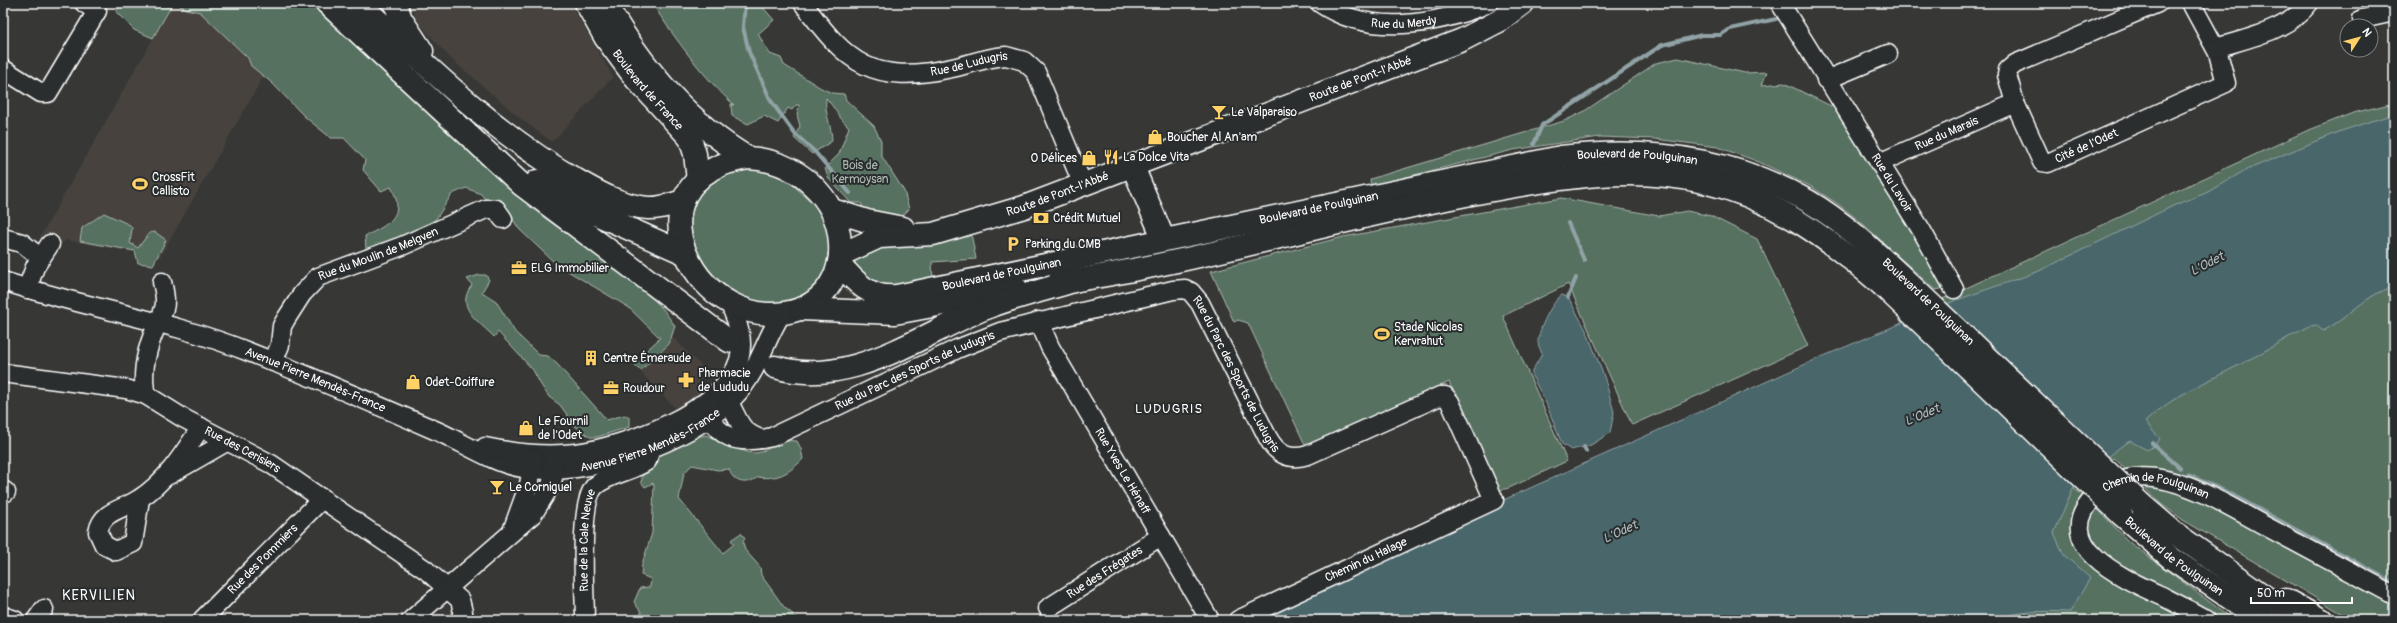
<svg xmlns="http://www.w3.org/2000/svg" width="2397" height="623" viewBox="0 0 2397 623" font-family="Pangolin,sans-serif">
<rect width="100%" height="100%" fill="#373735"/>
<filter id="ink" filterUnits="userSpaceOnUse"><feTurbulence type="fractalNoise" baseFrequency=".025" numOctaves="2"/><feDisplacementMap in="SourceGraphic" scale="8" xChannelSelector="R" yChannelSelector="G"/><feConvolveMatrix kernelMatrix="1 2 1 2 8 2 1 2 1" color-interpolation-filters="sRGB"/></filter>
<g filter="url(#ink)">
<path fill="#46433d" d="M173,3H195L266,72L160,257L66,240L58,246L40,237Z
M410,3H570L613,77L552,142L521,119L449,57L417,21Z
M667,331L704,369L697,375L709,387L699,397L676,409L633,364Z"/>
<path fill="#577160" stroke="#abb8b0" d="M121,3H173L153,38L134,30L116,12Z
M175,3H314L488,169L542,216L643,288L663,309L675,326L669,344L641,370L637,368L634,362L660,338L628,307L556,264L519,229L512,218L487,202L481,194L466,188L452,194L436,219L418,231L366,249L365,236C388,225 407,216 391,187L381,191L363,170L365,160L344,138H331L305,117L272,83L251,66L248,58L200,12L186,9Z
M652,3H763L761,5L774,20L758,34L770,54L781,58L784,65L821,88L832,93L844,94L846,100L874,126L881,141V155L904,191L909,209L900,219L887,218L863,208L861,203H851L828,178L825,168L839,154L849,127C838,117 835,108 826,98C824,113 832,126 832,141L812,154L794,138L800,126L797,115L799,105H796L792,110L788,108L778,123L764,116L748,124L732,116L731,104L734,105C703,77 675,39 652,3Z
M1678,58L1745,73L1767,72L1762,85L1784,83L1833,107L1847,122L1944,284L1941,289L1935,290L1862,223L1838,204L1810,186L1759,162L1718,147L1655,139L1600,137L1513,150L1371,186L1370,179L1564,121L1583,112L1656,63Z
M2394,103V150L1935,361L1899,319L2304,132L2353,113Z
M735,168L761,169L778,175L793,185L819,209L831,234L830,259L819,284L797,301L767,306L736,295L704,269L687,229L694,201L709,181Z
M1561,198L1659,216L1687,211L1711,216L1757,239L1808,346L1632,425L1568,284L1503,316L1567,461L1509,488L1500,490L1490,480L1449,382L1307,449L1248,323L1238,320L1234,322L1211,271L1343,237Z
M2394,207V620H2353L2183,520L2161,504L2114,458L2074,489L2085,496L2129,542L2234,620H1511Z
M104,213L130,225L132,228L130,243L138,248L149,233L155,232L166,240L153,265L138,263L135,251L80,241L82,228Z
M971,233L976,259L932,262L933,281L906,289L870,282L855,265V258L861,249Z
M479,275H486L489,280L482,292L496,301L515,332L539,355L548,356L557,364L607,420L624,415L629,417V427L597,437H590L575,426L560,405L549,397L541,385L533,370L498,332L494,337C479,321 454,308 472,285L467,279Z
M706,435C718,440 744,454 756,453C772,450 775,439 797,441L801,449L803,459C789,473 778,480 758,477C747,486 733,483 729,469L718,470L692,465L684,473L679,499L723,553L734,544L731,540L741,533L745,538L743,542L745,550L760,567L761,575L784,607L800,620H641V612L634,602L640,588L650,587L651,579L641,575L642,564L652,533L654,486L653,483L645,487L641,482L643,475L640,471C658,454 682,439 706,435Z"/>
<path fill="#48666b" stroke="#91a3a6" d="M2394,114V287C2365,294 2349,318 2323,331L2316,325L2310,326C2286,337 2265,352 2241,364C2207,382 2173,395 2145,422L2160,439L2154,446L2147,450L2130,441L2120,447L2073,488L2054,533L2064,555L2090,578L2070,612C2044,611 2019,610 1995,620H1249L1499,502L1819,358L1954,301L2037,272L2175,205L2206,193L2244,171L2338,132Z
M1562,295L1568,297L1587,332L1605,379L1614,412L1610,433L1591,445L1571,450L1562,444L1546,403L1532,376V371L1542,354C1541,350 1538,346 1538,342C1538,330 1553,300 1562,295Z"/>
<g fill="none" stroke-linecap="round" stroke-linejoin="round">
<path stroke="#91a3a6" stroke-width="4" d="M745,3L743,27L749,52L771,101L795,134L815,152L850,193
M1534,144L1542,125L1662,45L1702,35H1720L1730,29L1776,19
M1568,223L1584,260
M1568,297L1576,278
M2152,443L2180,468
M1584,447L1586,451
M2188,475L2227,492L2394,583"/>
<defs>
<g id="minor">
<path id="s1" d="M803,3C848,65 873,85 952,68C970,64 988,57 1006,56L1024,61L1036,72L1083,185"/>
<path id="s2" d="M1320,3C1369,37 1437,25 1489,3"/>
<path id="s3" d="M1780,3L1922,231L1954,289"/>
<path id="s4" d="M2158,3L2015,64L2008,70L2007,75L2015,103L2042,162L2048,163L2226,83L2218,53L2191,3"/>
<path d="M2362,19L2394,12"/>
<path d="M2216,48C2248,38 2288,31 2309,3"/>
<path d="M3,69L41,93H48L97,11L84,3"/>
<path d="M1826,80L1888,54"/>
<path id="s5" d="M1879,163L2015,103"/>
<path d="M3,238L22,243L41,258"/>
<path id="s6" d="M3,281C85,308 169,320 249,352C312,377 375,404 437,431C464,443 493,463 522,468C586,479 689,444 734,397C758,373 764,341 782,313"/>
<path d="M27,289L35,267L50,244"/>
<path id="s7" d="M1039,321L1050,347L1210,620"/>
<path id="s8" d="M273,362L280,345L282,326L286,319L302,294L318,277L402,246L486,209H496L503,219"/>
<path id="s9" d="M3,373L126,389L146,395L183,418L271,464L426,570L460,600L463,612L460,620"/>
<path d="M722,394C740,413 734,430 761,439"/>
<path d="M146,395C141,374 146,352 154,332C163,310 169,309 162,282"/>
<path id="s10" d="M700,405C720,438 734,446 772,437L957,349L1000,332L1173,290L1185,289L1191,292L1200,303L1268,438C1277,454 1289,461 1308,455L1440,396H1445L1450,402L1494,500L1238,620"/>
<path d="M485,447C514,453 546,457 576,453C623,447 724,411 739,360C745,339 737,321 729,302"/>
<path d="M169,475L228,441"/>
<path d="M3,490L6,492"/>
<path d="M140,499L133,543L116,551L104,545L98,532C102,510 123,510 139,499C166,482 184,453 201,427"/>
<path d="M512,531L529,484L534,458"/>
<path id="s11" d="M1048,608L1161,536"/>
<path d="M3,616L15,620"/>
<path d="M36,620L44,609"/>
<path id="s12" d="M202,620L323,498"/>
<path d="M411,620L533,514L551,485L553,478L554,459"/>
<path id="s13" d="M585,620C585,594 578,502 595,486C610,473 632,472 647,461C652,453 647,447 642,441"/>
<path id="s14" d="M2207,620C2193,612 2178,604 2164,597C2127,580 2045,546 2096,495C2111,480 2134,475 2155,478C2196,484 2235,510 2271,529C2312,551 2353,573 2394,595"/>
</g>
<g id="major">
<path id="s15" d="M586,3L605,37L636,79L690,138L695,154L698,180"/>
<path d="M605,3C640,64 687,122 748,158"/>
<path d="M748,158C795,160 838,196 840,244C841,257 839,268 833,279C827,292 814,304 800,309C699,344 615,179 748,158Z"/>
<path d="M1133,167L1164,240"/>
<path d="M832,210L867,221L903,228"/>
<path id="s16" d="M840,255L879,237L933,234L1024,207L1462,40L1499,21L1523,3"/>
<path id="s17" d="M839,263C855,282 870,299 897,296L1561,157C1646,147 1732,158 1808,201C1842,221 1871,248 1900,275"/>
<path d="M1058,283C1196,263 1329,221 1466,195C1544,180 1625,164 1704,182C1774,198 1829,239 1882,285"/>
<path d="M801,309L895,313L1018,290"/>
<path d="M2141,504L2176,534L2298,620"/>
<path id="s18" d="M2121,514L2171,558L2262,620"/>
<path d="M2286,600L2322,620"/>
</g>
<path id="highway" d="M327,3L522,185L729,341
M359,3C428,67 497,136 580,182C601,194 623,206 648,208C660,209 672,204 683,201
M395,3L401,19L422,51
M537,181L596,214L684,253
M775,367C849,389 916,337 981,310C1012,297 1045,290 1077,280"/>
</defs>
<use href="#minor" stroke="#fff" stroke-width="21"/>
<use href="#major" stroke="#fff" stroke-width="25"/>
<use href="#highway" stroke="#fff" stroke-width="25"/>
<use href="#minor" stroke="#2a2d2e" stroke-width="18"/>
<use href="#major" stroke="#2a2d2e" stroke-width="22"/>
<use href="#highway" stroke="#2a2d2e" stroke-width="22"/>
<defs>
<path id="major-bridge" d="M1900,275L2141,504
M1882,285L2121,514"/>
</defs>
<use href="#major-bridge" stroke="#fff" stroke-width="25" stroke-linecap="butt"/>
<use href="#major-bridge" stroke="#2a2d2e" stroke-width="22"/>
</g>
</g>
<defs>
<symbol id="bar-bare" viewBox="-9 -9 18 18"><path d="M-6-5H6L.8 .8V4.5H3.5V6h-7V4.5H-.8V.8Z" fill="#ffd166" stroke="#2a2d2e" stroke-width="2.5" paint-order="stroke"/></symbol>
<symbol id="shop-bare" viewBox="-9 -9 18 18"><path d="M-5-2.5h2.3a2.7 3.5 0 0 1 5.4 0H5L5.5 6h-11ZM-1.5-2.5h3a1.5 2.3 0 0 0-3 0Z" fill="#ffd166" stroke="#2a2d2e" stroke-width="2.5" paint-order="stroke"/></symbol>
<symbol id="restaurant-bare" viewBox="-9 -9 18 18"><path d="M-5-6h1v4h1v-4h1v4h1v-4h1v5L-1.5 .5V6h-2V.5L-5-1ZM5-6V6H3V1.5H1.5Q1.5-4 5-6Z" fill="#ffd166" stroke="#2a2d2e" stroke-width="2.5" paint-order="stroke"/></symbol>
<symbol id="stadium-bare" viewBox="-9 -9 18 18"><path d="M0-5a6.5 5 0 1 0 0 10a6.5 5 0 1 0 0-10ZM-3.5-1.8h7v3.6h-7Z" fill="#ffd166" stroke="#2a2d2e" stroke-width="2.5" paint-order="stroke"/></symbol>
<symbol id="bank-bare" viewBox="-9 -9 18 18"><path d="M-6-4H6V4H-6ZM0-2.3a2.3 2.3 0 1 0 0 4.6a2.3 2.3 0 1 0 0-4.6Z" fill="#ffd166" stroke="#2a2d2e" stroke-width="2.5" paint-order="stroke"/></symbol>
<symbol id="parking-bare" viewBox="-9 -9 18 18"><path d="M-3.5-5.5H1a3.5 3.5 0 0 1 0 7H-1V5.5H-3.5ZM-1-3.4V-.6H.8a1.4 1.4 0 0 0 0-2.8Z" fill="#ffd166" stroke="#2a2d2e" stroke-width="2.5" paint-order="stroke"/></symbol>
<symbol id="office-bare" viewBox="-9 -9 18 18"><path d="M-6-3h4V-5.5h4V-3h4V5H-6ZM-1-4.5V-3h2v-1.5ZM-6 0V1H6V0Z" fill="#ffd166" stroke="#2a2d2e" stroke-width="2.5" paint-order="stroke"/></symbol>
<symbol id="building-bare" viewBox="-9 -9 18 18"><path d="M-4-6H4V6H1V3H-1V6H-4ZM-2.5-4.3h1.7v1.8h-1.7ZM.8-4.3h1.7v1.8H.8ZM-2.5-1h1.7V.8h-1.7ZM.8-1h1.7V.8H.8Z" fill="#ffd166" stroke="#2a2d2e" stroke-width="2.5" paint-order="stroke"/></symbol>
<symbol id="pharmacy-bare" viewBox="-9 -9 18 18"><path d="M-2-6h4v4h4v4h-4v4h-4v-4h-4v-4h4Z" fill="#ffd166" stroke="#2a2d2e" stroke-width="2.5" paint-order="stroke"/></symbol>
</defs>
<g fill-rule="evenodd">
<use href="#bar-bare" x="1208" y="101" width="22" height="22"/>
<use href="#shop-bare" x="1144" y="126" width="22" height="22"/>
<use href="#restaurant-bare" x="1100" y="146" width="22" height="22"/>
<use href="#shop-bare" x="1078" y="147" width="22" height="22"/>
<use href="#stadium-bare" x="129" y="173" width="22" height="22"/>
<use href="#bank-bare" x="1030" y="207" width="22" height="22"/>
<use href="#parking-bare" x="1002" y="233" width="22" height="22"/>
<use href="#office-bare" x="508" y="257" width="22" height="22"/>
<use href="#stadium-bare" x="1371" y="323" width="22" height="22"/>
<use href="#building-bare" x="580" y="347" width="22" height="22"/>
<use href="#pharmacy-bare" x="675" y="369" width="22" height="22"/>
<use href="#shop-bare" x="402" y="371" width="22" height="22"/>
<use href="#office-bare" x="600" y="377" width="22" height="22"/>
<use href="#shop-bare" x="515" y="417" width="22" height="22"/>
<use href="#bar-bare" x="486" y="476" width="22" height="22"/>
</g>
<g text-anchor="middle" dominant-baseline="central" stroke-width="4" stroke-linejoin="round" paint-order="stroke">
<g font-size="12" fill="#fff" stroke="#2a2d2e">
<text stroke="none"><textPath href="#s2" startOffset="88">Rue du Merdy</textPath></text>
<text stroke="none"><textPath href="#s1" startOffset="195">Rue de Ludugris</textPath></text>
<text stroke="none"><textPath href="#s16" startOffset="552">Route de Pont-l'Abbé</textPath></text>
<text stroke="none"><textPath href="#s15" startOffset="107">Boulevard de France</textPath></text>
<text stroke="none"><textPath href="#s5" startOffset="74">Rue du Marais</textPath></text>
<text stroke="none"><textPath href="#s4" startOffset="312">Cité de l'Odet</textPath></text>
<text stroke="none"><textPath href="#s17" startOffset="825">Boulevard de Poulguinan</textPath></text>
<text stroke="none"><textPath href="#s3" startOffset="212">Rue du Lavoir</textPath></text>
<text stroke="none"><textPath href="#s16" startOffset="228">Route de Pont-l'Abbé</textPath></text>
<text stroke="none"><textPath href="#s17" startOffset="501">Boulevard de Poulguinan</textPath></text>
<text stroke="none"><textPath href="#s8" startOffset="163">Rue du Moulin de Melgven</textPath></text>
<text stroke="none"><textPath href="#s17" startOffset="177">Boulevard de Poulguinan</textPath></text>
<text transform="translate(1928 302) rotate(43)">Boulevard de Poulguinan</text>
<text stroke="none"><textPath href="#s10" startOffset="245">Rue du Parc des Sports de Ludugris</textPath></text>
<text stroke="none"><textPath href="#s10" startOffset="629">Rue du Parc des Sports de Ludugris</textPath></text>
<text stroke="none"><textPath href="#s6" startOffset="328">Avenue Pierre Mendès-France</textPath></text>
<text stroke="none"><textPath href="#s6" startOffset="687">Avenue Pierre Mendès-France</textPath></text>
<text stroke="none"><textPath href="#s9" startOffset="256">Rue des Cerisiers</textPath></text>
<text stroke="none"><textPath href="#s7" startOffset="172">Rue Yves Le Hénaff</textPath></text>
<text stroke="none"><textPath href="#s14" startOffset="265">Chemin de Poulguinan</textPath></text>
<text stroke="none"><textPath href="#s13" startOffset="80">Rue de la Cale Neuve</textPath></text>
<text stroke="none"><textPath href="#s18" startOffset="68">Boulevard de Poulguinan</textPath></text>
<text stroke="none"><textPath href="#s12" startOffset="86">Rue des Pommiers</textPath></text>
<text transform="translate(1366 560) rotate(-25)">Chemin du Halage</text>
<text stroke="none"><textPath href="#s11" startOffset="67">Rue des Frégates</textPath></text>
</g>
<g font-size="12" fill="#fff" stroke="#2a2d2e" text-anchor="start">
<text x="1231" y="112">Le Valparaiso</text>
<text x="1167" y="137">Boucher Al An'am</text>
<text x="1123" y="157">La Dolce Vita</text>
<text x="1077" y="158" text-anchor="end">O Délices</text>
<text x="152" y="177">CrossFit<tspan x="152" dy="14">Callisto</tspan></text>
<text x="1053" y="218">Crédit Mutuel</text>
<text x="1025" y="244">Parking du CMB</text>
<text x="531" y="268">ELG Immobilier</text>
<text x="1394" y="327">Stade Nicolas<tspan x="1394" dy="14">Kervrahut</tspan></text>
<text x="603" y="358">Centre Émeraude</text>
<text x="698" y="373">Pharmacie<tspan x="698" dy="14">de Lududu</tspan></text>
<text x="425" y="382">Odet-Coiffure</text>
<text x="623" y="388">Roudour</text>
<text x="538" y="421">Le Fournil<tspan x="538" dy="14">de l'Odet</tspan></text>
<text x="509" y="487">Le Corniguel</text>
</g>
<g font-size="12" fill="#abb8b0" stroke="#2a2d2e">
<text x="860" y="165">Bois de<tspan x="860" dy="14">Kermoysan</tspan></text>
</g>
<g font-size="13" font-style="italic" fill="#adbabc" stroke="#2a2d2e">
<text transform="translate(2207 264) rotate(-27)">L'Odet</text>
<text transform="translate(1922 415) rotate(-23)">L'Odet</text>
<text transform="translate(1620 532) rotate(-25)">L'Odet</text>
</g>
<g font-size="13" letter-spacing="1" fill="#fff" stroke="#2a2d2e">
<text x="1169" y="409">LUDUGRIS</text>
</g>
<g font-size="14" letter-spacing="1" fill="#fff" stroke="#2a2d2e">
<text x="99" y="595">KERVILIEN</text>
</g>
</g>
<rect width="2397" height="623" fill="none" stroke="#2a2d2e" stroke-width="16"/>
<rect x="8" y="8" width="2381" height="607" fill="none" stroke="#fff" stroke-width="1.5" filter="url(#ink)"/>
<g transform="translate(2359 38) rotate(54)"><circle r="19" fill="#2a2d2e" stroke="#7f8182"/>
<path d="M0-3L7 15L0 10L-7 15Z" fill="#ffd166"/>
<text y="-6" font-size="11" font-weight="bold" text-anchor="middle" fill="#ffffff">N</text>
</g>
<path d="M2251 597v6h101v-6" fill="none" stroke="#ffffff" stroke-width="2"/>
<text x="2257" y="597" font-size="12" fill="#ffffff" stroke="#2a2d2e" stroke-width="3" paint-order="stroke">50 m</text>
</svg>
